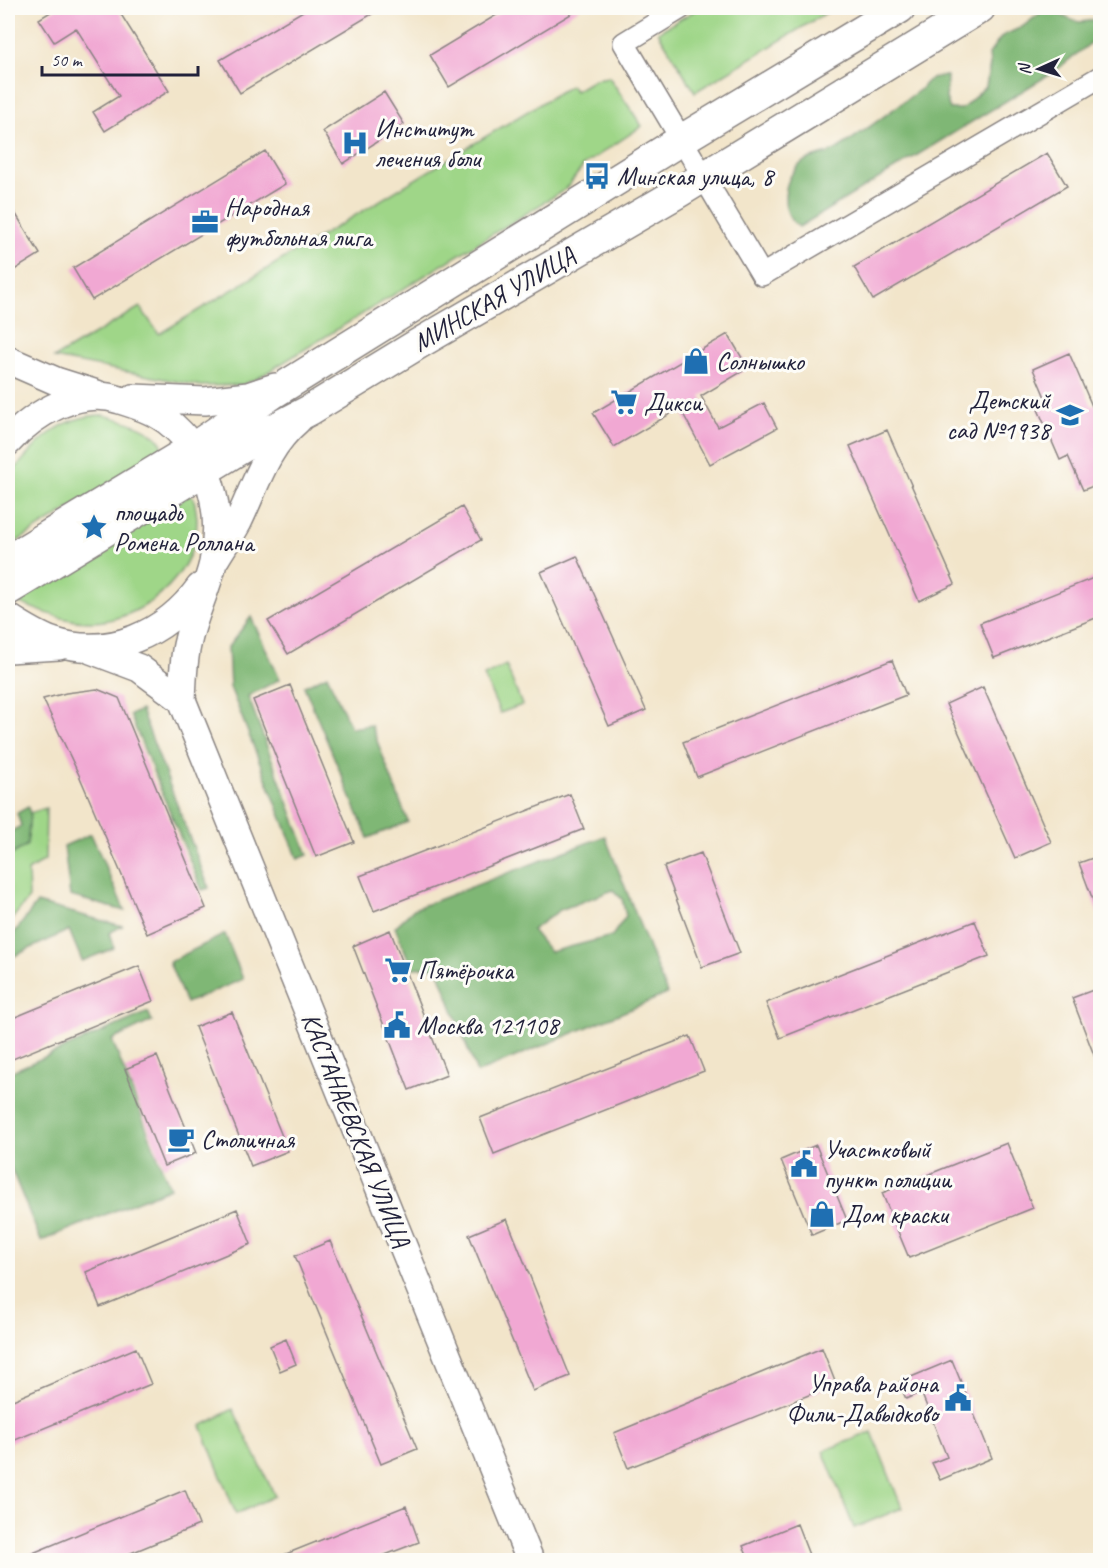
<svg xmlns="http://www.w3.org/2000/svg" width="1108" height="1568" viewBox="0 0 1108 1568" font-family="Caveat,sans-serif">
<rect width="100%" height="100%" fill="#fdfcf7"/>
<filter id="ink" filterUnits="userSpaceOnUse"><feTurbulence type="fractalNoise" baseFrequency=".0167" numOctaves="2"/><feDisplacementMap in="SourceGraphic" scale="12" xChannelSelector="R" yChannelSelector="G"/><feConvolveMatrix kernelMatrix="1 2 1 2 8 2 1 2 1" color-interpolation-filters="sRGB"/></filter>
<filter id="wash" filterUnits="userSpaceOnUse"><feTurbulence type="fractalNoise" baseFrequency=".008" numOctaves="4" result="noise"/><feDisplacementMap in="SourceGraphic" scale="24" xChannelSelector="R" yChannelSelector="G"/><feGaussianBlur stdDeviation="1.35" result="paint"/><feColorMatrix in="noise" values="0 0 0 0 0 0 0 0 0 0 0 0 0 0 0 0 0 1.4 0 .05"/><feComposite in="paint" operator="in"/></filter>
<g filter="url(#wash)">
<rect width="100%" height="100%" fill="#f2e5ca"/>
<path fill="#9fd688" stroke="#607c62" stroke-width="1.5" d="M699,8H826L829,11L695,92L658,32Z
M609,77L642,126L584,165L566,189L258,378L241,385L201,386L54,358L140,307L159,334L571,85L575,91L595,79Z
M103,415C119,419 164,430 163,451L8,547V478C34,445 58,416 103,415Z
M190,495L194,498C195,506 197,514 197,521C196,570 154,610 109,620C78,627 47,614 20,603L18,600Z
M506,665L522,705L500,713L484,676Z
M46,808L45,860L28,871L29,898L8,924V857L27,845L30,813Z
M233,1409L275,1496L236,1514L201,1426Z
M872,1432L902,1508L854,1528L823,1451Z"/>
<path fill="#7fb774" stroke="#506c58" stroke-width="1.5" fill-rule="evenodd" d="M1047,8C1071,18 1072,27 1100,18V36L1052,73L799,227C778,211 782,178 803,162C812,155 827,156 837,149C866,131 893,109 921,89C928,78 934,76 947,76L946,98L950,109H962L986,86L990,65L989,54L1002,36L1022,27Z
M251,617L280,679L248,696L308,855L298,859L230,687L228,647Z
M327,675L351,728L371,725L408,822L368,838L304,686Z
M141,710L209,888L202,890L130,715Z
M28,807L30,813L27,845L8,857V833L21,826L17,813Z
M91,834L125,911L70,896L64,846Z
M605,836L667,994L477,1073L437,967L412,968L395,927L414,909ZM613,890L622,899L626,916L612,936L550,952L532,930L560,910Z
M37,903L122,926L109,933L114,948L82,961L69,930L8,959V941Z
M225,934L243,979L186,1003L169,962Z
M148,1012L152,1021L112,1040L170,1188L41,1241L8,1161V1073Z"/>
<g id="blocks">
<path fill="#f1a8d3" d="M57,8H117L169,91L105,131L93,112L119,96L76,28L54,42L39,19Z
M308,8H382L240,93L220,60Z
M508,8H581L449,87L430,55Z
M384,92L404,124L343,164L323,131Z
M265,151L285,184L92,300L73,268Z
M1047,153L1067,186L873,300L854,267Z
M8,201L40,254L8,274Z
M728,334L748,368L701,396L718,427L764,403L777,428L710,464L680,408L614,447L593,413Z
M1069,353L1092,406L1101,402V483L1083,490L1068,456L1060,460L1037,407L1047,402L1033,369Z
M887,430L955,584L919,601L850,446Z
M462,507L481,540L288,654L268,621Z
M577,556L646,710L609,726L541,572Z
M1101,575V616L994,658L980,623Z
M892,660L906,695L697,777L683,742Z
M290,685L354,842L316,857L253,700Z
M983,687L1051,842L1015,858L946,704Z
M97,689L119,698L206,908L147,934L79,775L43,699L66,693Z
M570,794L584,829L374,911L360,876Z
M701,853L740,953L702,967L664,867Z
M1101,855V916H1099L1079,863Z
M975,921L989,956L780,1038L766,1003Z
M390,930L447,1075L409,1090L353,946Z
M139,966L153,1001L8,1061V1020Z
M1101,987V1067L1099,1068L1072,998Z
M232,1012L288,1151L251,1166L195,1027Z
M690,1036L704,1071L494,1154L480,1118Z
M157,1056L196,1153L164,1166L125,1069Z
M1007,1143L1033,1208L909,1258L882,1193Z
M816,1145L847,1220L812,1235L781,1160Z
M237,1209L251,1244L100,1307L86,1272Z
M507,1219L570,1376L533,1391L469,1235Z
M330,1241L417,1449L381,1464L295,1256Z
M286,1339L296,1364L280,1371L270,1346Z
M136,1348L151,1384L8,1443V1402Z
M822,1348L836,1384L628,1468L614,1433Z
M952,1360L992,1458L940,1480L932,1463L947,1457L921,1392L906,1399L899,1382Z
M185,1490L199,1525L114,1560H16Z
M406,1506L419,1542L372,1560H271Z
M797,1524L811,1560H749L743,1546Z"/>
</g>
</g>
<g filter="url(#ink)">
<use href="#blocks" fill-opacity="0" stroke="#8a8482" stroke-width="1.5"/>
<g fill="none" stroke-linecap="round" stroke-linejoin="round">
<defs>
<path id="minor" d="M681,8L624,43L762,275L1100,77"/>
<path id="tertiary" d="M8,360L56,381L97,394
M133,398L205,401L248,396L275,387
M8,442C34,413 80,386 120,400C136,405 152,410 166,420C210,454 224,510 213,563C207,589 194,614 188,641C183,660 183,680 182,700L530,1560
M216,558C223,546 231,535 238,522C256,485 265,448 298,420
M8,617C22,626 36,635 52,641C109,660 166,634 200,587
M8,649L59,646
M91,650L139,668L182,700"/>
<path id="secondary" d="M8,560L193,448L272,394L681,140L900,8
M8,590L268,432L310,410L418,344L679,192L980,8"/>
</defs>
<use href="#minor" stroke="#8a8482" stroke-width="24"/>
<use href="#tertiary" stroke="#8a8482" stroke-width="30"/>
<use href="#secondary" stroke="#8a8482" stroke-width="33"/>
<use href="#minor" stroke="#fff" stroke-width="21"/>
<use href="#tertiary" stroke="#fff" stroke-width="27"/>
<use href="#secondary" stroke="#fff" stroke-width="30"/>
</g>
</g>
<defs>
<symbol id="hospital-bare" viewBox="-9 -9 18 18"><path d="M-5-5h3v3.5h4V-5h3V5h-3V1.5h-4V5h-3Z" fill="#1f6fb2" stroke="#fdfcf7" stroke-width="2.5" paint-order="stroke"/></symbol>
<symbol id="bus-bare" viewBox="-9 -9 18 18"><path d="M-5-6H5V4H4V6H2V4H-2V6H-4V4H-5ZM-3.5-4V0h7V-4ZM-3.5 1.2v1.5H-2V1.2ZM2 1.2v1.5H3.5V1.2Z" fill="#1f6fb2" stroke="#fdfcf7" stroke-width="2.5" paint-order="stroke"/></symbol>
<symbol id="office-bare" viewBox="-9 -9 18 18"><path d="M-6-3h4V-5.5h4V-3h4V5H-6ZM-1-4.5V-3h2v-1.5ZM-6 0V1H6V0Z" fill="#1f6fb2" stroke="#fdfcf7" stroke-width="2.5" paint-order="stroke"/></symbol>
<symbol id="shop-bare" viewBox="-9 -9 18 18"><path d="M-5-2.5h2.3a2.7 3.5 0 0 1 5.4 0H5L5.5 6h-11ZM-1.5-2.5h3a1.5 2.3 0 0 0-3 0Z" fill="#1f6fb2" stroke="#fdfcf7" stroke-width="2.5" paint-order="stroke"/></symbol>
<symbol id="supermarket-bare" viewBox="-9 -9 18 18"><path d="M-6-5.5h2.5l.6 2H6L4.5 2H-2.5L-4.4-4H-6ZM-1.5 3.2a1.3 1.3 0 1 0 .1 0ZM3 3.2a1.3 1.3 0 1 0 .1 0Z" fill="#1f6fb2" stroke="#fdfcf7" stroke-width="2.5" paint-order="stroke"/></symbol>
<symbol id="school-bare" viewBox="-9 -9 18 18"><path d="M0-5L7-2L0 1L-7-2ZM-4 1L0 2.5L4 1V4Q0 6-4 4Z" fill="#1f6fb2" stroke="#fdfcf7" stroke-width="2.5" paint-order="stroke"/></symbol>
<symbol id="sight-bare" viewBox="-9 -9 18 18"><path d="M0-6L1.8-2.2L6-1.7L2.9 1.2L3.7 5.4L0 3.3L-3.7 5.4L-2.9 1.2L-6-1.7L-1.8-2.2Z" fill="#1f6fb2" stroke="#fdfcf7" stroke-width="2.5" paint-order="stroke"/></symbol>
<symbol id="civic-bare" viewBox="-9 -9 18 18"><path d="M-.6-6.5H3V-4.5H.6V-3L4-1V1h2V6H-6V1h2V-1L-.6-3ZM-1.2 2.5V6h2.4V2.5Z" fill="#1f6fb2" stroke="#fdfcf7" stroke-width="2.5" paint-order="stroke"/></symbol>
<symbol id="cafe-bare" viewBox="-9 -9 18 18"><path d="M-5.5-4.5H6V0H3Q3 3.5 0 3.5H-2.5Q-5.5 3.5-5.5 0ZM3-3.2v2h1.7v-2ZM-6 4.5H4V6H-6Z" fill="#1f6fb2" stroke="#fdfcf7" stroke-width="2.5" paint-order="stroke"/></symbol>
</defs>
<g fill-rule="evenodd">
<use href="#hospital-bare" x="336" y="124" width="38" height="38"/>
<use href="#bus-bare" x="578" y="157" width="38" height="38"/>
<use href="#office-bare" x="186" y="203" width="38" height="38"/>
<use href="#shop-bare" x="677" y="342" width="38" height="38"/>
<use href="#supermarket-bare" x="605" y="383" width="38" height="38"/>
<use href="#school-bare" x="1051" y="396" width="38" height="38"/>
<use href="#sight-bare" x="75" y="508" width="38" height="38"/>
<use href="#supermarket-bare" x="379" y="951" width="38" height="38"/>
<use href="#civic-bare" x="378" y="1006" width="38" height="38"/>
<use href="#cafe-bare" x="162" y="1120" width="38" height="38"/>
<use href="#civic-bare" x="785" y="1145" width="38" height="38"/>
<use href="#shop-bare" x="803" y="1195" width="38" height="38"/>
<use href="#civic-bare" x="939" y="1379" width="38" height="38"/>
</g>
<g text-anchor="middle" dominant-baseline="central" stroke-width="6" stroke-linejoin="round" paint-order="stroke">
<g font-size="26" fill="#22223b" stroke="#fdfcf7" text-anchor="start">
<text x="375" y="128">Институт<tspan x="375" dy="30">лечения боли</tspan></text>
<text x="617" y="176">Минская улица, 8</text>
<text x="225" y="207">Народная<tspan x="225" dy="30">футбольная лига</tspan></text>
<text x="716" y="361">Солнышко</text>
<text x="1050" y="400" text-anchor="end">Детский<tspan x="1050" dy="30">сад №1938</tspan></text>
<text x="644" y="402">Дикси</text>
<text x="114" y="512">площадь<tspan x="114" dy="30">Ромена Роллана</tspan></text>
<text x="418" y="970">Пятёрочка</text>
<text x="417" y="1025">Москва 121108</text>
<text x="201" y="1139">Столичная</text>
<text x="824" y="1149">Участковый<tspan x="824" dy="30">пункт полиции</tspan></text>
<text x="842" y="1214">Дом краски</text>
<text x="938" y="1383" text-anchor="end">Управа района<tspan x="938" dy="30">Фили-Давыдково</tspan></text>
</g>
<g font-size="26" fill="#22223b" stroke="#fdfcf7">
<text transform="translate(494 299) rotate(-30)">МИНСКАЯ УЛИЦА</text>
<text transform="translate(356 1130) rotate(68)">КАСТАНАЕВСКАЯ УЛИЦА</text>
</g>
</g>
<rect width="1108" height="1568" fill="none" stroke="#fdfcf7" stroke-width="30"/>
<g transform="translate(1039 69) rotate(266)" stroke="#fdfcf7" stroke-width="4.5" paint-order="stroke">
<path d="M0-4.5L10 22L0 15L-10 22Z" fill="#22223b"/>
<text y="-9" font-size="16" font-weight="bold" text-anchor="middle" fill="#22223b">N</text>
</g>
<path d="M42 66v9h156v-9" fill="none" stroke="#22223b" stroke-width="3"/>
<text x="51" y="66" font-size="18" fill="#22223b" stroke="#fdfcf7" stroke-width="4.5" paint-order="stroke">50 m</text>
</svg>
